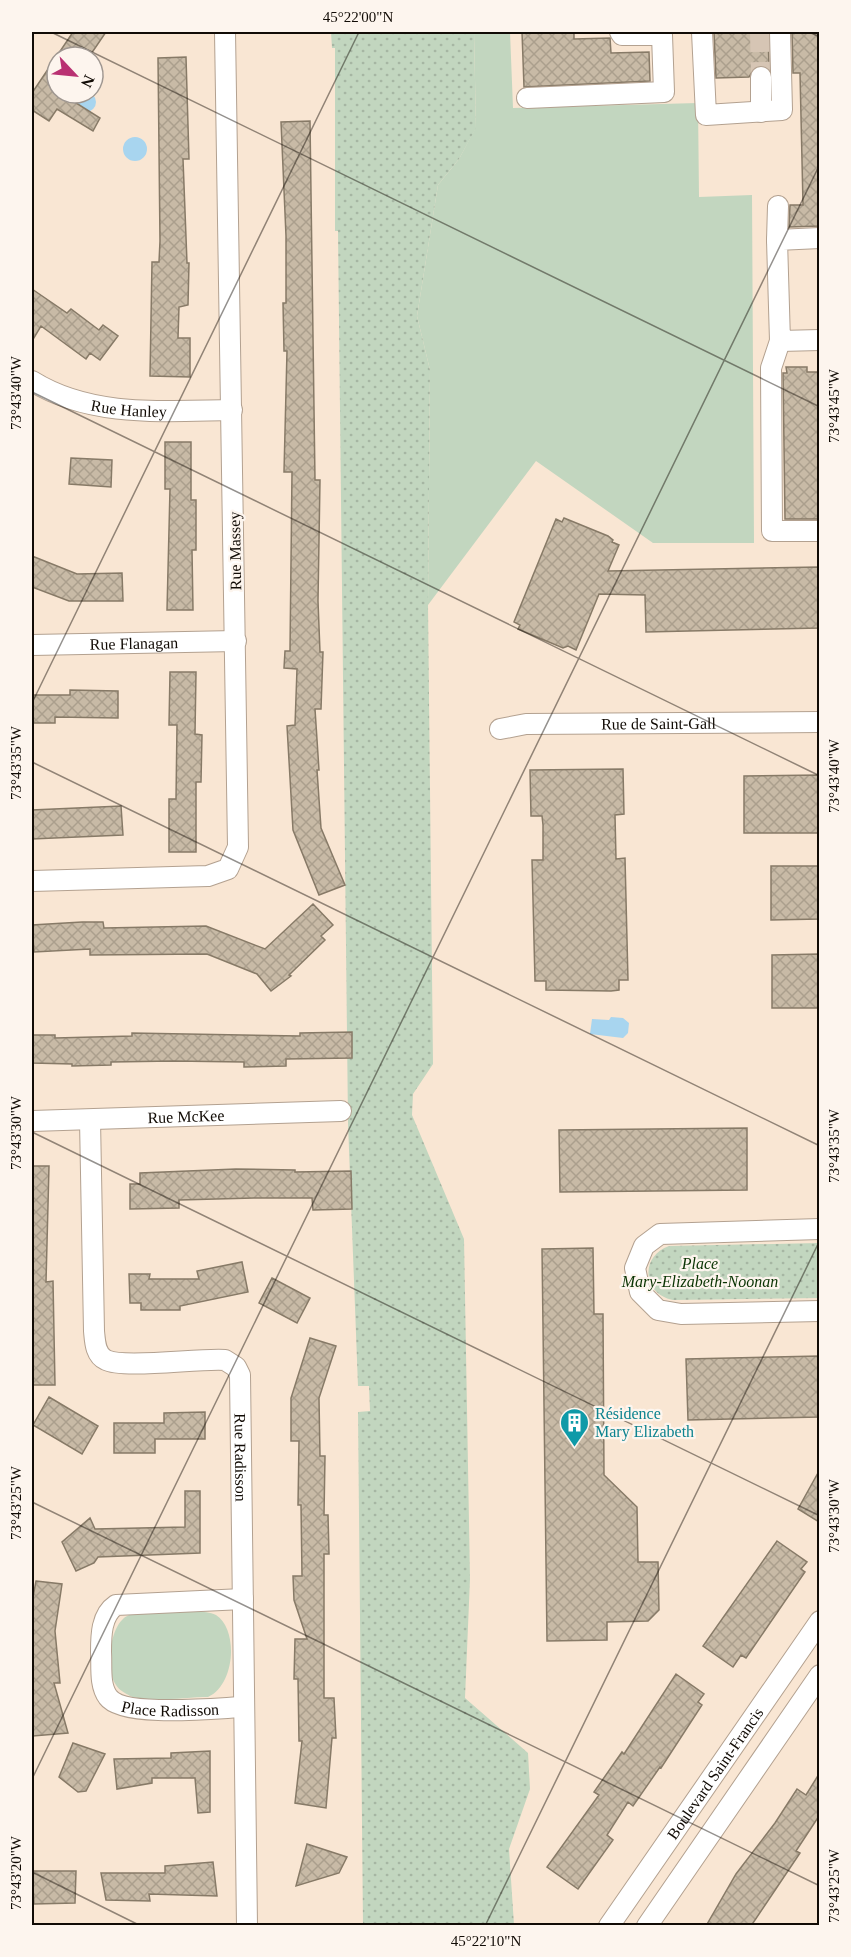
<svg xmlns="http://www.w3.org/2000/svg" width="851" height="1957" viewBox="0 0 851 1957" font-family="'Times New Roman',serif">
<defs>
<pattern id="park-dots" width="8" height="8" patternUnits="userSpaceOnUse" patternTransform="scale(1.5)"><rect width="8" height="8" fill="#c2d6bf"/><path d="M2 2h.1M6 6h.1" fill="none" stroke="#a6b6a3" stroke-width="1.8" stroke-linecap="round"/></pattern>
<pattern id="building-cross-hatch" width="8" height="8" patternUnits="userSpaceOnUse" patternTransform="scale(1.5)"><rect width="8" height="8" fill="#c8baa6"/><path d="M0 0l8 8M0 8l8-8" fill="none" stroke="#ab9f8d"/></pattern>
</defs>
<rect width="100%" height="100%" fill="#f9e6d3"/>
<path fill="#c2d6bf" d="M474,32H510L513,108L698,103L699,197L752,195L754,543H653L536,461L428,605L430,370L417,316L438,185L459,159L476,127Z
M197,1611C203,1612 210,1612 216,1615C239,1630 235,1685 208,1697C187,1697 149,1703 130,1696C125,1693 119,1690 116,1685C105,1670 109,1623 129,1615C145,1608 179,1612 197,1611Z"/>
<path fill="url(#park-dots)" d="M331,32H474L476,128L459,159L438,185L417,316L430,370L428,605L433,1064L413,1094L412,1115L464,1239L470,1579L465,1698L528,1753L530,1789L509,1849L514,1925H363L358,1412L370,1411L369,1386H358L348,1123L338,231H335V48H332Z
M819,1243V1298L673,1300C642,1294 640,1256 669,1246Z"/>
<path fill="#a8d5ef" d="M76 102a10 10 0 1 1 20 0a10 10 0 1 1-20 0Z
M123 149a12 12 0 1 1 24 0a12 12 0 1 1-24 0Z
M611,1017L623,1018L629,1023L628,1033L623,1038L590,1034L592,1019L609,1020Z"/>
<path fill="url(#building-cross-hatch)" stroke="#877a67" stroke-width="1.5" d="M73,32H106L89,57H57V93H67L65,96L100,118L93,131L57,109L49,121L32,110V93Z
M522,32H574V39L610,38L611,53L649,52L650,81L524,87Z
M714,32H768L769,68L762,65L756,66L749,77L716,78Z
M792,32H819V226L789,227L790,205H803L800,73H793Z
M186,57L189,159H183L187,263H189L188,305L179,307L178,338H190V377L150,376L152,262H159L160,241L158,58Z
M310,121L315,480H320L318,601L320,652H323L321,709H315L319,770H317L321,828L345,885L319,895L293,830L287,726L295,725L297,669L284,668L285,651H290L292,472H284L287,351H284L283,303H286V236L281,122Z
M32,289L67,313L71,309L99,330L103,325L118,336L100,360L90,353L86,359L41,326L32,341Z
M786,367H807V372H819V519H785L783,373H787Z
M165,442H191V500H196V550H192L193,610H167L170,489H165Z
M71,458L112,460L111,487L69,484Z
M564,518L608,536L613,540L612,542L619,545L608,571L819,567V628L646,632L645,595L599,594L576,650L568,646L563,648L518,629L520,625L514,622L556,519L562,522Z
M32,556L77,574L122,573L123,601H69L32,587Z
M170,672H196L195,734L202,735L201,782H196V852H169V799H176L177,725H169Z
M70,690L118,691V718L55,717V723H32V695H70Z
M623,769L624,814L615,815L616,859L625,858L628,980H619V990L611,991L546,990V981H535L532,860H543V825L542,816H531L530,770Z
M819,775V833H744V776Z
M121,806L123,835L32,839V810Z
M771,866H819V919L771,920Z
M313,904L333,925L321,936L325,940L289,975L291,976L271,991L257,974L207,954L90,955V949L34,952L32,925L82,922H103L104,928L206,926L265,949Z
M819,954V1008H772V955Z
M352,1032V1058L286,1059V1066L244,1067V1062L173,1061L111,1062V1065L72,1066V1064L32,1063V1035H55V1038L132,1036V1033L300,1036V1033Z
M747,1128V1190L560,1192L559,1130Z
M32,1166H49L46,1282L53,1281L55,1385H32Z
M236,1169L295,1170V1172L351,1171L352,1209L313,1210L312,1198H254L179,1200V1208L130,1209V1184H140V1173Z
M593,1248L594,1314H603L604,1475L637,1507L638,1562H658L659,1610L648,1621L607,1622V1640L547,1641L542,1249Z
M242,1262L248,1292L180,1306V1310H141V1303H130L129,1274H150L149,1279H199L197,1271Z
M272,1278L310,1298L297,1323L259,1303Z
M310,1338L336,1346L319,1398L320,1456H325L324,1515H328L329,1554H324V1698H334L336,1738H332L326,1808L295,1803L302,1741H299L298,1679H294L295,1639H307L294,1600L293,1576H302L301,1505H298L299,1441H291V1398Z
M819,1356V1417L688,1420L686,1359Z
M49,1397L98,1426L82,1454L33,1425Z
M205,1412V1439H155V1453H114V1423H164V1413Z
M819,1471V1522L798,1509Z
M185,1491H200V1553L98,1557L94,1563L76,1571L62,1542L90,1518L95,1529L185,1527Z
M777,1541L807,1562L801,1569L805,1572L746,1658L741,1655L733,1667L703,1646Z
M36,1581L62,1584L55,1631L60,1683H54L68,1733L33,1736L32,1602Z
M676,1674L704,1694L698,1702L702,1705L661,1768L660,1767L633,1806L628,1802L607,1835L613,1840L578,1889L547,1867L599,1795L594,1792L622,1752L624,1754Z
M73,1743L105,1754L86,1791L78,1792L59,1777Z
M210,1751V1812L198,1813L195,1778H152V1783L117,1789L114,1759L171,1758V1753Z
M819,1774V1816L796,1851L800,1853L751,1926H706L736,1874L775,1823L797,1789L806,1795Z
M307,1844L347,1857L339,1873L296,1886Z
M213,1862L217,1896L149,1894L150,1901L106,1900L101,1873H165V1866Z
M32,1871H76L75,1903L34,1904Z"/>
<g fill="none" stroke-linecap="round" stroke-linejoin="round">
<path stroke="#d6c5b4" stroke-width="20" stroke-dasharray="20 10" stroke-linecap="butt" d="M760,32L761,77"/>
<defs>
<g id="minor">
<path d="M702,32L706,115L782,110L780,32"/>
<path d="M761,77V112"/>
<path d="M527,98L664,92L662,35H622L620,32"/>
<path d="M820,238L777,240L780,341L820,340"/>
<path d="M777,240L778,206"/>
<path d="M780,341L771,368L772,531H820"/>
<path id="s1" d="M32,381C91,418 165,411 232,410"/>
<path id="s2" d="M32,645L236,641"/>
<path id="s3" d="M500,729L526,724L820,722"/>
<path d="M32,881L208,876L228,869L238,847L225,32"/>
<path id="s4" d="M90,1120L94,1331C95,1341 95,1355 106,1360C124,1369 199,1358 225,1360L236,1367L240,1375L247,1926"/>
<path id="s5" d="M32,1121L341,1111"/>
<path d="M820,1229L660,1234L644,1246L635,1268L640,1292L658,1310L681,1314L820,1311"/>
<path id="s6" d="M243,1599L116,1605C101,1615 101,1636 101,1652C102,1666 99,1685 108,1697C123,1718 217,1708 244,1707"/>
<path id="s7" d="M609,1926L820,1621"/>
<path d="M647,1926L820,1675"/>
</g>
</defs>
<use href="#minor" stroke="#b3a190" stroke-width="22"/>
<use href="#minor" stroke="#fff" stroke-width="20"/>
</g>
<path fill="none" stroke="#110b05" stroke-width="1.5" stroke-opacity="0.45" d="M51,32L820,407M809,32L820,37M32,392L820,776M32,703L359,32M32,762L820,1146M32,1132L820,1516M32,1502L820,1886M32,1779L820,164M32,1872L141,1926M485,1926L820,1240"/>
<defs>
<symbol id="building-pin" viewBox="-11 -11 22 30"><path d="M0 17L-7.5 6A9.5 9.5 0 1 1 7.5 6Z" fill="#0f9aa8" stroke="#fdf5ee"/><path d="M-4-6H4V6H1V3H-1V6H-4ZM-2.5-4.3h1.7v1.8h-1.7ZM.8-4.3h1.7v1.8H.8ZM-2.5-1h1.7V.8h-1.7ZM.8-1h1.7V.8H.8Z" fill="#fff"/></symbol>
</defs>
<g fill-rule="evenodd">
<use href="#building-pin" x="558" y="1406" width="33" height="45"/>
</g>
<g text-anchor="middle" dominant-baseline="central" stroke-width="4.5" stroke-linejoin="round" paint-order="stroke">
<g font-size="16" fill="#110b05" stroke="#fdf5ee">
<text stroke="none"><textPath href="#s1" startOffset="102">Rue Hanley</textPath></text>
<text transform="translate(235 551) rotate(-91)">Rue Massey</text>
<text stroke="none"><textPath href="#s2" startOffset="102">Rue Flanagan</textPath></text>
<text stroke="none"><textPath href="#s3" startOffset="159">Rue de Saint-Gall</textPath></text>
<text stroke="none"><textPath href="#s5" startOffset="154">Rue McKee</textPath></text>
<text stroke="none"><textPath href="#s4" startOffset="468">Rue Radisson</textPath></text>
<text stroke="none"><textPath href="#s6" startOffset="290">Place Radisson</textPath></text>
<text stroke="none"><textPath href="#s7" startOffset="186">Boulevard Saint-Francis</textPath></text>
</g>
<g font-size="16" font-style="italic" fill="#093302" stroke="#fdf5ee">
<text x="700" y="1263">Place<tspan x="700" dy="18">Mary-Elizabeth-Noonan</tspan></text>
</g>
<g font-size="16" fill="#0d838f" stroke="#fdf5ee" text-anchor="start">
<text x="595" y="1413">Résidence<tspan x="595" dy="18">Mary Elizabeth</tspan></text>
</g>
</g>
<rect width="851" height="1957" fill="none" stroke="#fdf5ee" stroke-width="66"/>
<g transform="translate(75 75) rotate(116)"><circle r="28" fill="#fdf5ee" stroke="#9f9791" stroke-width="1.5"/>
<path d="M0-4.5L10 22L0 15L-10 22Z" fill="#b93172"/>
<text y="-9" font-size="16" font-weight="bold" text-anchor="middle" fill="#110b05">N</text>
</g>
<rect x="33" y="33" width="785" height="1891" fill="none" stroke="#110b05" stroke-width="2"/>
<g font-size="15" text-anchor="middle" fill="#110b05">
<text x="358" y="22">45°22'00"N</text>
<text transform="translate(16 393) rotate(-90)" y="5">73°43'40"W</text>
<text transform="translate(834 406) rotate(-90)" y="5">73°43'45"W</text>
<text transform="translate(16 763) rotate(-90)" y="5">73°43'35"W</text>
<text transform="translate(834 776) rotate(-90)" y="5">73°43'40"W</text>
<text transform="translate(16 1133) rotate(-90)" y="5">73°43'30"W</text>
<text transform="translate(834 1146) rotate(-90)" y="5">73°43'35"W</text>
<text transform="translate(16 1503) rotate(-90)" y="5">73°43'25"W</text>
<text transform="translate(834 1516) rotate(-90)" y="5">73°43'30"W</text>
<text transform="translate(16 1873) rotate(-90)" y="5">73°43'20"W</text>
<text transform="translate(834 1886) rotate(-90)" y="5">73°43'25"W</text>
<text x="486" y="1946">45°22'10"N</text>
</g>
</svg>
